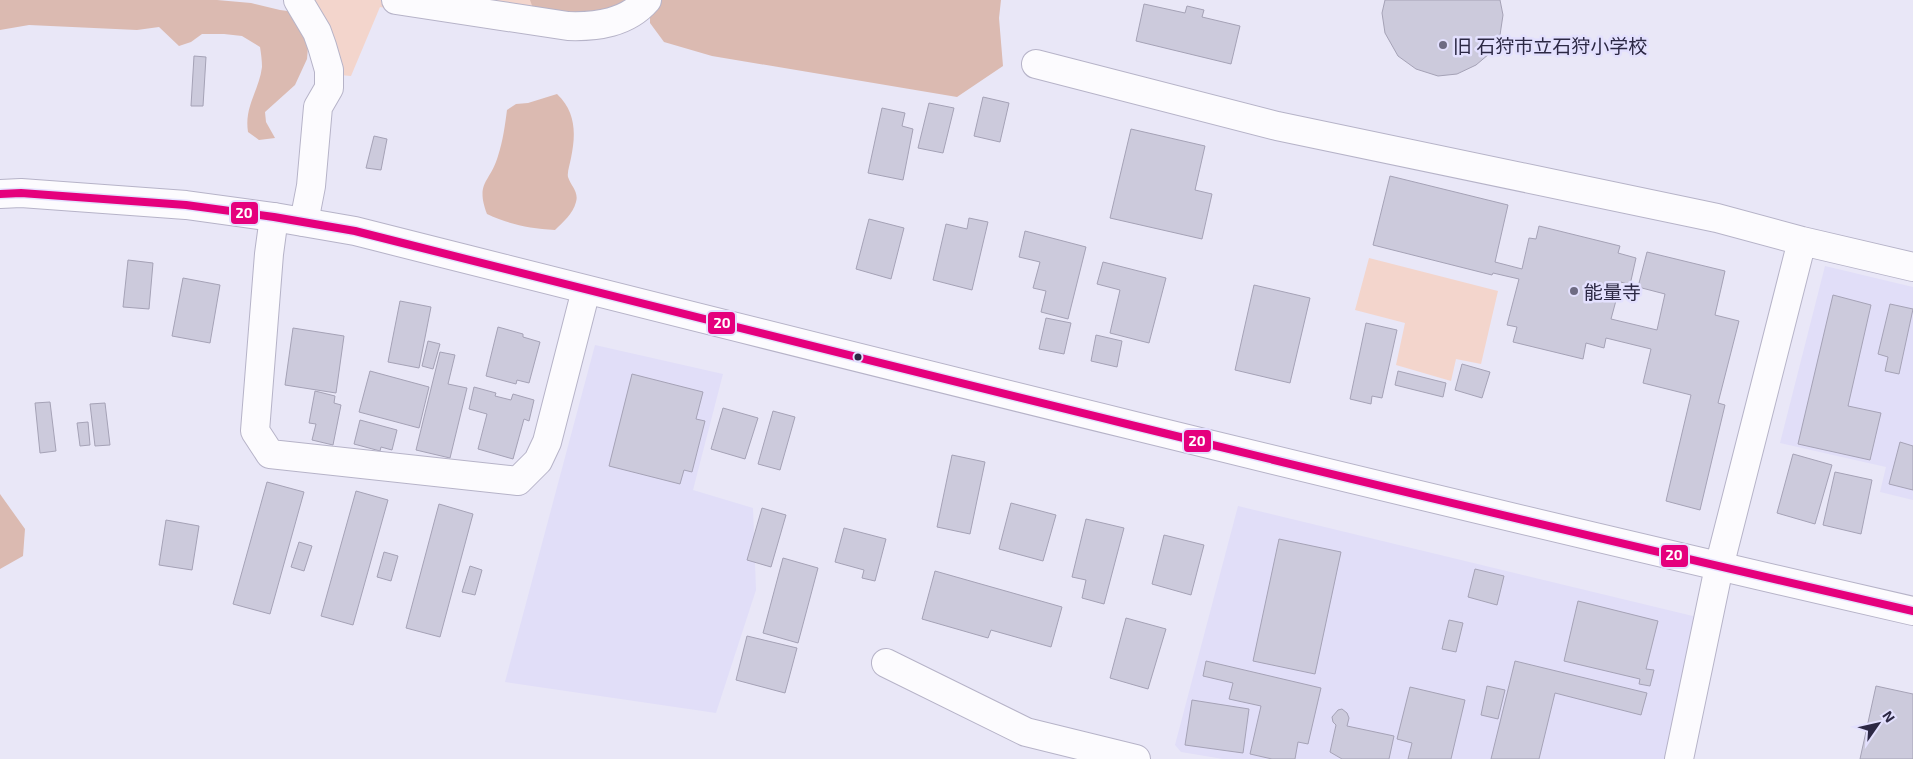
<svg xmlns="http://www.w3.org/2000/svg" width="1913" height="759" viewBox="0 0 1913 759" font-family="'Exo 2','Noto Sans JP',sans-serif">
<rect width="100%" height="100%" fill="#e9e7f7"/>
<path fill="#e1def8" d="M1825,266L1913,287V500L1880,492L1886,467L1780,443Z
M595,345L723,374L693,490L753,508L756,590L716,713L505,682Z
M1238,506L1697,617L1666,759H1223L1181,752L1175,745Z"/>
<path fill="#f3d5cc" d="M309,0H659L567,35L496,30L380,7L351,76L340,75Z
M1369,258L1498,291L1481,364L1456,359L1451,381L1396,365L1405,323L1355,310Z"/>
<path fill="#dbbab1" d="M0,0H217L251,3L280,10L295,12L308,47L307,59L295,85L265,112L266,122L275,138L259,140L248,132C244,106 259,91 262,67C262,61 261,53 260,47L242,36L224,34H202L191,42L179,46L159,27L137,30L29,25L0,30Z
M530,0H638L599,16L534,11Z
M654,0H1001L999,18L1003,66L957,97L712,56L664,42L650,23V4Z
M557,94C576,112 576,134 571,158C570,164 567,172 568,177C571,186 579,192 576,202C573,214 563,222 555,230C529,228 511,225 487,214C475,182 490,183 498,156C503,141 505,125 507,110L516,104L528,103Z
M0,494L25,529L23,556L0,569Z"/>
<path fill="#cccadc" stroke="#a5a2b6" d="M1385,0H1500L1503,15L1500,35L1489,54L1476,65L1457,74L1438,76L1416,69L1398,56L1385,33L1382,13Z
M1144,4L1185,13L1187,6L1204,10L1202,17L1240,26L1231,64L1136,41Z
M194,56L206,57L203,106H191Z
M983,97L1009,103L1000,142L974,136Z
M929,103L954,108L943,153L918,148Z
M882,108L905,113L902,126L913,129L903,180L868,173Z
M1131,129L1205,146L1195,190L1212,194L1202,239L1110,218Z
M374,136L387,139L381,170L366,168Z
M1390,176L1508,205L1495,262L1522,269L1529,238L1536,239L1539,226L1620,246L1618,253L1636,258L1630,285L1621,282L1611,319L1657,330L1665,294L1638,287L1647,252L1725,271L1715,315L1739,321L1718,403L1725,405L1700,510L1666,501L1691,395L1643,383L1651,349L1606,338L1604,348L1586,343L1583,359L1513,342L1517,327L1507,325L1519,279L1493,273L1492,275L1373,245Z
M969,218L988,222L972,290L933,280L946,224L967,229Z
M869,219L904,228L891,279L856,269Z
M1025,231L1086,247L1068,319L1041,312L1046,291L1033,288L1040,262L1019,257Z
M128,260L153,263L149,309L123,307Z
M1103,262L1166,278L1149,343L1110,333L1120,290L1097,284Z
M183,278L220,285L210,343L172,336Z
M1254,285L1310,298L1290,383L1235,370Z
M1833,295L1871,305L1848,406L1881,413L1870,460L1798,444Z
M400,301L431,307L419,368L388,362Z
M1890,304L1913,309L1899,374L1885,371L1888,357L1878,354Z
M1046,318L1071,323L1064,354L1039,349Z
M1366,323L1397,330L1382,398L1372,396L1371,404L1350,399Z
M498,327L523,334V337L540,342L529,383L517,380L516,384L486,376Z
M293,328L344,336L336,393L285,385Z
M1096,335L1122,341L1117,367L1091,361Z
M428,341L440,344L433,369L422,366Z
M440,352L455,355L448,384L467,388L450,458L416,450Z
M1462,364L1490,372L1482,398L1455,390Z
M370,371L429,387L419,428L359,412Z
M1398,371L1446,383L1443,397L1395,385Z
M632,374L703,392L696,419L705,421L692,472L684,470L680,484L609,466Z
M474,387L496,393L495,396L511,400L513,394L534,400L529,421L524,419L513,459L478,449L487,414L469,409Z
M315,391L335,396L334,403L341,405L333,445L312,440L316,424L309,423Z
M50,402L56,451L40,453L35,403Z
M105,403L110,445L95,446L90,404Z
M723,408L758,418L745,459L711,449Z
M773,411L795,417L780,470L758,464Z
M360,420L397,430L392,450L381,447L380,451L354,444Z
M88,422L90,445L80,446L77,423Z
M1900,442L1913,446V490L1889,484Z
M1793,454L1832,465L1815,524L1777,513Z
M952,455L985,462L970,534L937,527Z
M1835,472L1872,480L1861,534L1823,525Z
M267,482L304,492L270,614L233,604Z
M356,491L388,500L353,625L321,616Z
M1011,503L1056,515L1043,561L999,549Z
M439,504L473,514L440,637L406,628Z
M762,508L786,515L771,567L747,560Z
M1086,519L1124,528L1104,604L1082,598L1086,580L1072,577Z
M166,520L199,526L192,570L159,565Z
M844,528L886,539L875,581L862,578L864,570L835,562Z
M1164,535L1204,545L1191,595L1152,584Z
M1279,539L1341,552L1315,674L1253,661Z
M299,542L312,546L304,571L291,567Z
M384,552L398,556L391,581L377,577Z
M783,558L818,568L798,643L763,633Z
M470,566L482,570L475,595L462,592Z
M1475,569L1504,576L1497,605L1468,597Z
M935,571L1062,607L1051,647L991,630L988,638L922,619Z
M1578,601L1658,621L1646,669L1654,670L1650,686L1639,684L1640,679L1564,661Z
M1126,618L1166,629L1148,689L1110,678Z
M1449,620L1463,623L1456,652L1442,649Z
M747,636L797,648L785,693L736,680Z
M1206,661L1321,688L1308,744L1298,742L1295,759H1272L1250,754L1261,706L1229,699L1233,683L1203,676Z
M1515,661L1647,693L1641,715L1555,693L1539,759H1491Z
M1487,686L1505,690L1498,719L1481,715Z
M1876,686L1913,694V759H1860Z
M1410,687L1465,700L1451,759H1408L1412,743L1397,739Z
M1192,700L1249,709L1243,753L1185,745Z
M1342,709L1347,713L1349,718L1347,726L1394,736L1389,759H1342L1330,752L1336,725L1333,722L1332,717L1338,710Z"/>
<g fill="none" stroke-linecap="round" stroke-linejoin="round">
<defs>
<path id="minor" d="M298,0L317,32L322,46L329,70V88L318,107L311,186L304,222
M396,0L568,26C597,27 627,23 647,0
M1036,64L1277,126L1717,218L1802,241L1913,267
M274,217L269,254L255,431L270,454L518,481L538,461L547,442L586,290
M886,663L1026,732L1136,759
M1679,759L1719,567L1802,241"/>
<path id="major" d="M0,194L21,193L186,205L274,217L355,231C873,362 1392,492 1913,611"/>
</defs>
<use href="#minor" stroke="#b6b3c8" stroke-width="30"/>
<use href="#major" stroke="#b6b3c8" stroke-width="30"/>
<use href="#minor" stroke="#fcfbfe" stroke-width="28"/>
<use href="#major" stroke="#fcfbfe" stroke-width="28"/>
<defs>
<path id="bus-1" d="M0,194L21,193L186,205L274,217L355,231C873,362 1392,492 1913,611"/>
</defs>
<use href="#bus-1" stroke="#e3e0fe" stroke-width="11"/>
<use href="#bus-1" stroke="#e5007d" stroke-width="8"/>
</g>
<g fill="#6e6b83" stroke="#e3e0fe" stroke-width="2">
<circle cx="1443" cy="45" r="5"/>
<circle cx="1574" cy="291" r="5"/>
</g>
<circle fill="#2c2844" stroke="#e3e0fe" stroke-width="2" cx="858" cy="357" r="4.5"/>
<g text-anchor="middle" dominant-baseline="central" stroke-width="5" stroke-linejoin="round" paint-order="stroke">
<g font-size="19" fill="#2c2844" stroke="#e3e0fe" text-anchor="start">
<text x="1453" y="45">旧 石狩市立石狩小学校</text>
<text x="1584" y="291">能量寺</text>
</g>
</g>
<g stroke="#e3e0fe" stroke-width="2">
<rect x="230" y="201" width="29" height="24" rx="5" fill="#e5007d"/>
<rect x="707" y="311" width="29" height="24" rx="5" fill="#e5007d"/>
<rect x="1183" y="429" width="29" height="24" rx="5" fill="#e5007d"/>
<rect x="1660" y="544" width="29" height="24" rx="5" fill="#e5007d"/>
</g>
<g font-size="14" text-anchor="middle" font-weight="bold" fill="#fff">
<text x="244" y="218">20</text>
<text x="722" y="328">20</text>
<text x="1197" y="446">20</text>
<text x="1674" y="560">20</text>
</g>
<g transform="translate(1878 724) rotate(56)" stroke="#e3e0fe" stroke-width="4" paint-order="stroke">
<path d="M0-4L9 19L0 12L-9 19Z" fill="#2c2844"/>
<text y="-8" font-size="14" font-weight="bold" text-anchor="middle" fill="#2c2844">N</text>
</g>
</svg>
